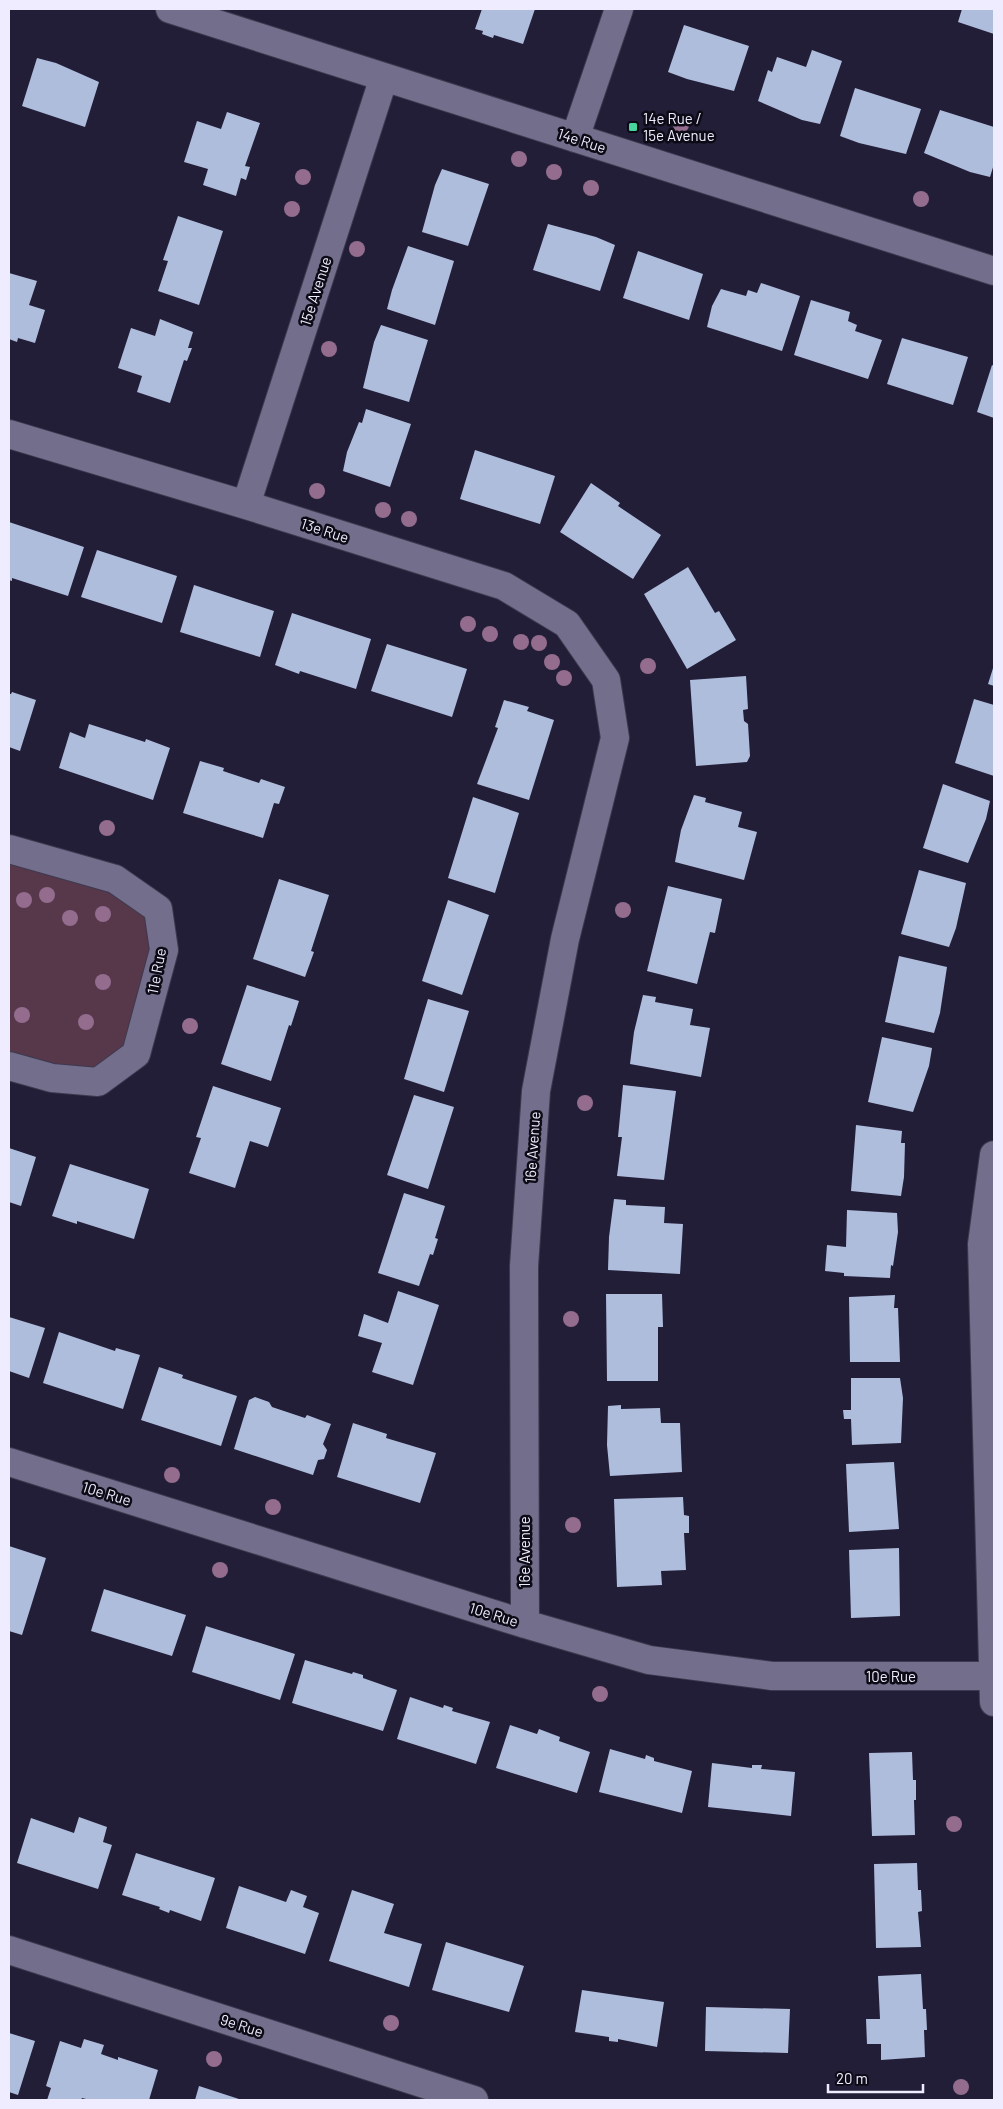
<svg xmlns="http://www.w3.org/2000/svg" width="1003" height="2109" viewBox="0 0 1003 2109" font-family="Barlow,sans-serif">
<rect width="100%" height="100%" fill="#231e38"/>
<path fill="#57384b" d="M9,849L158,909L136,1054L105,1077L9,1066Z"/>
<path fill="#afbddd" d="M482,9H535L523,44L494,35L493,38L482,34L483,31L475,29Z
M962,9H994V34L958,22Z
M684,25L749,46L734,91L687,79L668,72Z
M812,50L842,61L820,124L802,120L758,101L768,70L772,72L777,57L806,67Z
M37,58L56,63L99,82L85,127L22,106Z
M855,88L921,109L906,154L859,143L840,136Z
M940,110L994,127V164L990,177L970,172L924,153Z
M227,112L260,123L245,166L250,167L246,180L241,178L236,196L203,185L208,169L184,162L197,121L221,129Z
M442,169L489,184L468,246L422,232L435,185Z
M178,216L223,231L199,305L158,291L168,261L163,260Z
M548,224L596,237L615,245L600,291L533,270Z
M408,246L454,261L435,325L387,309L392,290Z
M638,251L703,274L689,320L623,298Z
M9,273L37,281L29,305L45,310L35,343L18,338L17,342L9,339Z
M761,283L800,296L782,351L707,327L712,306L721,289L746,296L748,290L757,293Z
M811,300L850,312L848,321L857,325L855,331L882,340L868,379L794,355Z
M160,319L193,332L188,348H192L187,361L184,360L170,403L137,392L142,376L118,368L131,328L155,336Z
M381,325L428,340L409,402L363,388L374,342Z
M902,338L968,357L953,405L887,384Z
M992,365L994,366V418L977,412Z
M366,409L411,424L390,487L343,471L347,452L359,422L362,423Z
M475,450L555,476L540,524L460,499Z
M591,483L620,503L618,506L661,535L633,579L560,532Z
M9,522L84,547L68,596L12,578V581L9,580Z
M97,550L177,576L162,623L81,597Z
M688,567L715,613L719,611L736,640L687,669L644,594Z
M194,585L274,611L260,657L180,632Z
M292,613L371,639L356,689L300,671L299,674L275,665Z
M387,644L467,669L452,717L371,691Z
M994,665V686L988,684Z
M746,676L748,709L743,710L744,721L748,724L750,756L747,762L696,766L690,680Z
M12,692L36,700L20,751L9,747V694H11Z
M974,699L994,705V776L955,763Z
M504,700L529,707L527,711L554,720L529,800L477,784L498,728L495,727Z
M89,724L145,742L146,739L170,748L153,800L59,768L70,732L85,738Z
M200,761L224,768L223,771L259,783L261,779L285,787L279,804L274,803L263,838L183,813Z
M943,784L990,801L986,819L968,863L923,848Z
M694,795L706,798L705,802L742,812L738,827L757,832L744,880L675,862L681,830Z
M473,797L519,813L495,893L448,878Z
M919,870L966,883L956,928L949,947L901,934Z
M279,879L329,895L311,951L314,952L305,977L253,959Z
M668,886L722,899L715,933L710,932L697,984L647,971Z
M448,900L489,915L462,995L422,981Z
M899,956L947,967L940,1013L934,1033L885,1022Z
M247,985L299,1001L291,1026L289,1025L271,1081L221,1064Z
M643,995L656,997L655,1002L693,1009L690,1025L710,1028L701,1077L630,1064L634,1032Z
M428,999L469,1011L444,1092L404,1079Z
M882,1037L932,1048L929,1066L913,1112L868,1102Z
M623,1085L676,1091L664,1180L617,1176L622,1137H618Z
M213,1086L281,1108L268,1147L250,1141L235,1188L189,1173L201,1138L196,1137Z
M414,1095L454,1107L428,1189L387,1175Z
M856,1125L902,1131L901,1143H905L904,1177L901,1196L851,1191Z
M9,1148L36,1157L21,1206L9,1202Z
M70,1164L149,1189L134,1239L77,1221V1224L52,1216Z
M404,1193L445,1206L435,1238L438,1239L433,1255L430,1254L419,1286L378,1273Z
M614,1199L626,1200V1205L665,1207L664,1223L683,1224L680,1274L608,1270L609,1237Z
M847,1210L897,1213L898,1232L893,1266L891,1265L890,1278L844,1276V1273L825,1271L827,1245L846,1247Z
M398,1291L439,1305L413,1385L372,1372L382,1343L358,1336L364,1314L388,1323Z
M606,1294H662L663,1327H658V1381H607Z
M895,1295L894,1308H898L900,1362H850L849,1297Z
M9,1317L45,1328L29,1378L9,1371Z
M59,1332L115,1351L116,1348L140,1355L123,1409L43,1383Z
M159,1367L183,1375L182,1378L237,1396L221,1446L141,1420Z
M851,1378H900L903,1398L901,1443L852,1445L851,1419H844L843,1410H851Z
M255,1397L269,1402L272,1407L305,1418L307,1415L331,1424L323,1444L327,1450L324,1459L318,1460L313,1475L234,1449L249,1400Z
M621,1405V1409L660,1408L661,1423H680L682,1472L610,1476L607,1445L608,1406Z
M353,1423L387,1434L386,1438L436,1453L420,1503L337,1477Z
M894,1462L899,1529L849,1532L846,1464Z
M683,1497L684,1515L689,1516V1533H684L686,1570L661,1571L662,1585L617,1587L614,1499Z
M9,1546L46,1558L22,1635L9,1631Z
M899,1548L900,1616L851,1618L849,1550Z
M104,1589L186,1615L172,1656L91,1631Z
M206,1626L295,1654L280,1700L192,1672Z
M305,1660L352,1674L353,1672L363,1675V1678L397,1690L383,1731L292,1703Z
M410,1697L443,1708L444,1705L453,1708L452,1711L490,1722L476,1764L397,1739Z
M510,1725L537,1734L539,1729L560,1737L559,1741L590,1752L577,1793L496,1768Z
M610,1749L645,1759L646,1755L654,1758V1761L692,1771L682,1813L599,1792Z
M912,1752L913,1780H916V1800H914L915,1835L872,1836L869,1753Z
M712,1763L752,1768V1765H762L761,1769L795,1772L791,1816L708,1807Z
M79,1817L107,1827L103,1842L112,1845L98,1889L17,1863L31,1818L74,1833Z
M136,1853L215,1878L201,1921L170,1910L169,1913L159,1909L160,1907L122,1895Z
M917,1863L918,1890H921L922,1911L918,1912L921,1947L876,1948L874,1864Z
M239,1886L286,1902L291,1890L307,1896L303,1907L319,1913L305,1954L226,1928Z
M352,1890L394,1904L384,1933L422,1944L409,1987L329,1961Z
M446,1942L524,1966L509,2012L432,1990Z
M921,1974L923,2009H926L927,2030H924L925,2057L881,2060V2044H867L866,2019H880L878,1976Z
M582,1990L664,2002L657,2047L618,2039V2042L609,2041V2037L575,2032Z
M706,2007L790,2009L788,2053L705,2051Z
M9,2033L35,2041L18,2095L9,2092Z
M84,2039L104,2045L101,2054L118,2060V2057L158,2070L149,2100H90L82,2098L81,2100H47L51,2088L46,2086L60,2041L81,2048Z
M199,2086L242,2100H195Z"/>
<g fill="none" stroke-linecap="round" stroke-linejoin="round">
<defs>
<path id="minor" d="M170,9L994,271
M575,138L619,9
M9,434L246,505L504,586L567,624L606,680L615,738L565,939L536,1091L524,1266L525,1624
M246,505L384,77
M9,849L115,879L158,909L164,950L136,1054L98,1082L52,1078L9,1066
M994,1155L982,1244L994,1702
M9,1462L525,1624L649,1660L772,1676H994
M9,1950L474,2100"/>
</defs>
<use href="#minor" stroke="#3e394f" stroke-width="30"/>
<use href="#minor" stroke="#726e8c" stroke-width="28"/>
</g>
<g fill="#936c8e">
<circle cx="681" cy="125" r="8"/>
<circle cx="519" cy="159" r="8"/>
<circle cx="554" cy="172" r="8"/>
<circle cx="303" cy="177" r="8"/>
<circle cx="591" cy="188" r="8"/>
<circle cx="921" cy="199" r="8"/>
<circle cx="292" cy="209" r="8"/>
<circle cx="357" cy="249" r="8"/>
<circle cx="329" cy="349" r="8"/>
<circle cx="317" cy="491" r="8"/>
<circle cx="383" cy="510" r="8"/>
<circle cx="409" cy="519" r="8"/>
<circle cx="468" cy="624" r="8"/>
<circle cx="490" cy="634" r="8"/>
<circle cx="521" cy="642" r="8"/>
<circle cx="539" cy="643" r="8"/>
<circle cx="552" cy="662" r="8"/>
<circle cx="648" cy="666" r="8"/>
<circle cx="564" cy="678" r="8"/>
<circle cx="107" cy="828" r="8"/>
<circle cx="47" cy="895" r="8"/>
<circle cx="24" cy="900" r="8"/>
<circle cx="623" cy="910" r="8"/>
<circle cx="103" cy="914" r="8"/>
<circle cx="70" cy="918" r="8"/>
<circle cx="103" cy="982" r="8"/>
<circle cx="22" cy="1015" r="8"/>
<circle cx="86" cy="1022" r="8"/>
<circle cx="190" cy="1026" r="8"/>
<circle cx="585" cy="1103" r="8"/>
<circle cx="571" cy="1319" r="8"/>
<circle cx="172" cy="1475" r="8"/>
<circle cx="273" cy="1507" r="8"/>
<circle cx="573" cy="1525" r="8"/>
<circle cx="220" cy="1570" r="8"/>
<circle cx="600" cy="1694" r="8"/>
<circle cx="954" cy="1824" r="8"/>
<circle cx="391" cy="2023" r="8"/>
<circle cx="214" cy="2059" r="8"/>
<circle cx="961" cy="2087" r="8"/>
</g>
<rect fill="#47d49e" stroke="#0c0a15" stroke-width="2" x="628" y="122" width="10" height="10" rx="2.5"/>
<g text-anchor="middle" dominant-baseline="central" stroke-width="5" stroke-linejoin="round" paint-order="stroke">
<g font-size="15" fill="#eeecfe" stroke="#0c0a15" text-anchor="start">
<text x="643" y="118">14e Rue /<tspan x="643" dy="17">15e Avenue</tspan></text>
</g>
<g font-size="15" fill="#eeecfe" stroke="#0c0a15">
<text transform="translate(582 140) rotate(18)">14e Rue</text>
<text transform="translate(315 291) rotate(-72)">15e Avenue</text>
<text transform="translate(325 530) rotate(18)">13e Rue</text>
<text transform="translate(156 971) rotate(-79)">11e Rue</text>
<text transform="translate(532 1147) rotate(-86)">16e Avenue</text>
<text transform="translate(107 1493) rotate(17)">10e Rue</text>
<text transform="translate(524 1552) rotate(-90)">16e Avenue</text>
<text transform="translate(494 1614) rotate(17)">10e Rue</text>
<text x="891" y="1676">10e Rue</text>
<text transform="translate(242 2025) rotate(18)">9e Rue</text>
</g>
</g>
<rect width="1003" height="2109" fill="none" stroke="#eeecfe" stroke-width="20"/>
<path d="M828 2084v8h95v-8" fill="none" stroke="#eeecfe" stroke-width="2.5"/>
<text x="836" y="2084" font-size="15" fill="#eeecfe" stroke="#0c0a15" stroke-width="4" paint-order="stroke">20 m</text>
</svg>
